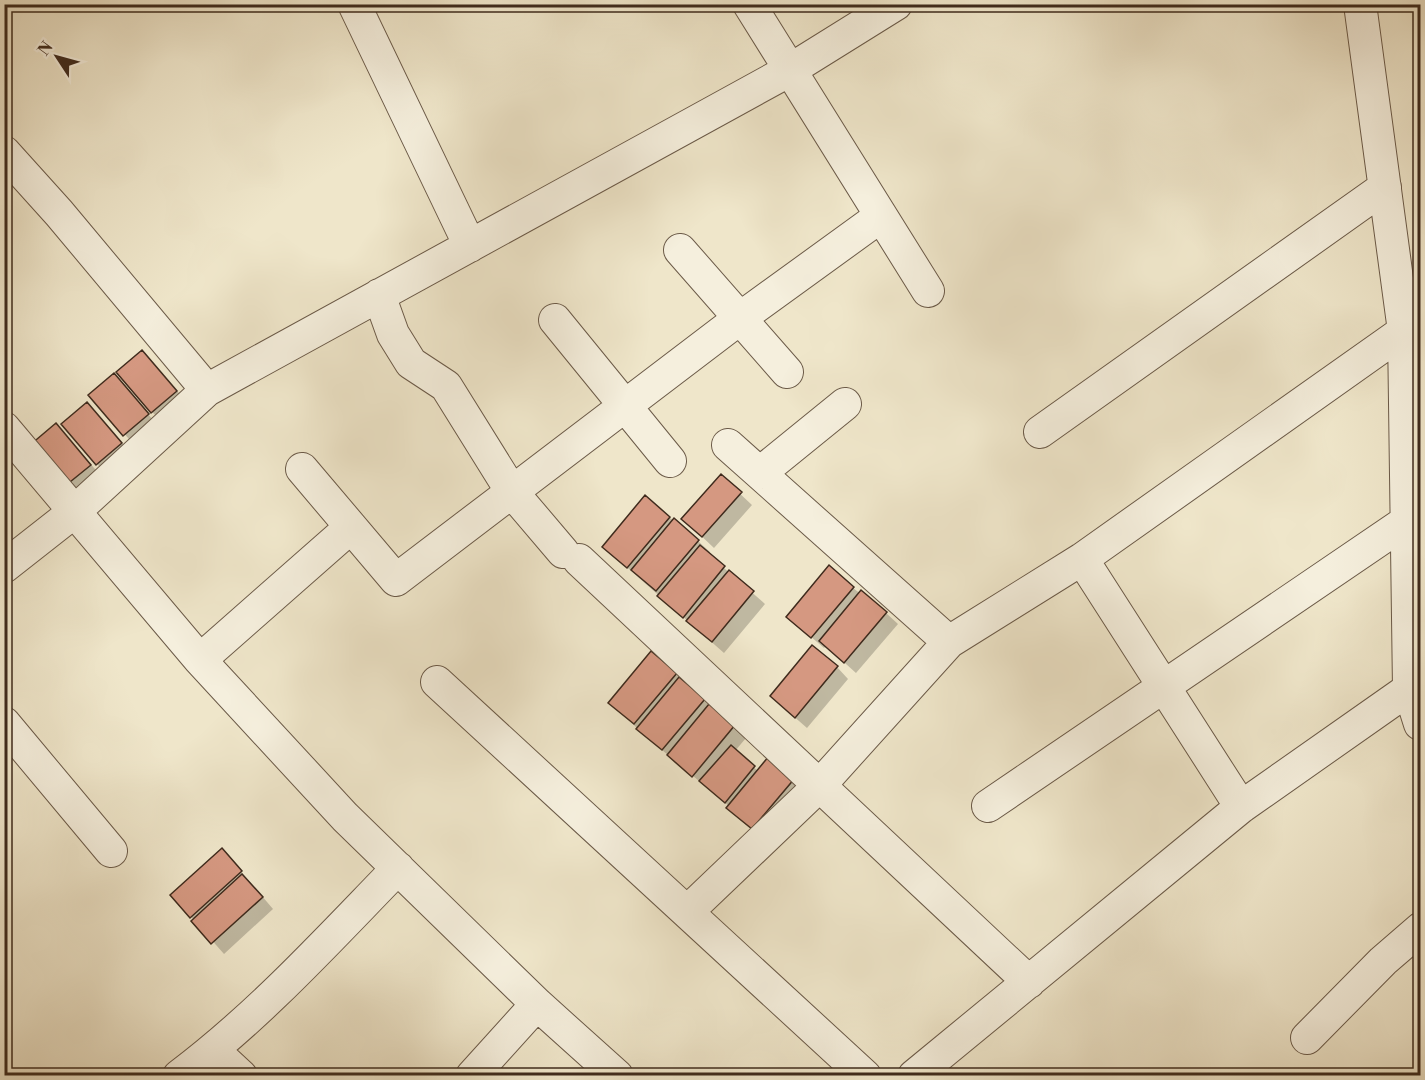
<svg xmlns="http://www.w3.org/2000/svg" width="1425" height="1080" viewBox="0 0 1425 1080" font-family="'Libre Bodoni',serif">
<rect width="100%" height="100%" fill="#efe6ca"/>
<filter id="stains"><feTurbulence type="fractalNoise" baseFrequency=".00333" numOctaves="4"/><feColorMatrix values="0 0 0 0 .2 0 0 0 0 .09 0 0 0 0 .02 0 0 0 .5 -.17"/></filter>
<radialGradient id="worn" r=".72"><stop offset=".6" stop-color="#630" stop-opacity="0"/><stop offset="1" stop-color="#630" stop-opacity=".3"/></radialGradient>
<path fill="#0003" d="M142,352L188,403L164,423L152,412Z
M125,387L159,427L136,447L90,395Z
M98,415L132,455L108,475L97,464Z
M56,425L102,477L78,497L33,446Z
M721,476L752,505L714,548L695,530Z
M645,497L698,541L710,552L708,554L765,604L724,653L604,547Z
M853,588L886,613L898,624L856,673L826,646L824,648L788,617Z
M837,667L848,679L807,728L783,707Z
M676,674L746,738L735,751L758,771L769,759L805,790L764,840L739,819L728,808L729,806L650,740L610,703Z
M233,862L273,909L224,954L172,895Z"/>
<path fill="#d59881" stroke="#3f2b1d" stroke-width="1.5" d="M142,350L177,391L151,413L116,372Z
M114,373L149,414L123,436L88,395Z
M87,402L122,443L96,465L61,424Z
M56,423L91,465L65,486L30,445Z
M721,474L742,492L702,537L681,519Z
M645,495L670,517L627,568L602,547Z
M674,518L699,540L656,591L631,570Z
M700,545L725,566L683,618L657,596Z
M829,565L854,587L811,638L786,617Z
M729,570L754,591L712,642L686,621Z
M861,590L887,612L844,663L819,641Z
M812,645L838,666L795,718L770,696Z
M651,651L677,673L634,724L608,703Z
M679,677L705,699L662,750L636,729Z
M709,704L735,725L692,777L667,755Z
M731,745L755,766L725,803L699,781Z
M769,756L795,778L752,829L726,808Z
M222,848L242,871L190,918L170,895Z
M242,874L263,897L211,944L191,921Z"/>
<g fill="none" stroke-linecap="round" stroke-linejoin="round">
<defs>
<path id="minor" d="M354,4L470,246
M749,4L928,291
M1360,4L1404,331L1409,689L1420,724
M4,152L59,213L207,390L74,512L4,567
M680,250L787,372
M379,295L393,334L411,363L446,386L512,492L563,552
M555,320L670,461
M207,390L790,70L896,4
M4,428L200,660L345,817L537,1004L617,1076
M1040,432L1385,187
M728,445L949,642
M302,469L396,580L739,319L881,216
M760,473L845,404
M1082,559L1241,807
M579,560L1029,982
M200,660L351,527
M437,682L865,1076
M4,723L111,851
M988,806L1407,521
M687,912L820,785L949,642L1082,559L1404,331
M1307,1038L1383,961L1420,929
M213,1050L241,1076
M179,1076C260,1015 327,941 398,868
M472,1076L537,1004
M914,1076L1241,807L1409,689"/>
</defs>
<use href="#minor" stroke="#6b5a48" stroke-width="34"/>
<use href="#minor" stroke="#f5efdd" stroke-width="32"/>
</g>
<rect width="1425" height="1080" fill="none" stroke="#efe6ca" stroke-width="24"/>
<rect x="6" y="6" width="1413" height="1068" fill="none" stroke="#3f2b1d" stroke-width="3"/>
<rect x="12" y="12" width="1401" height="1056" fill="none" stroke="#3f2b1d" stroke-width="1.5"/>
<g transform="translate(57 57) rotate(306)" stroke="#f5efdd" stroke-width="4.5" paint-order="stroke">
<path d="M0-4.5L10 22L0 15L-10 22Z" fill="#3f2b1d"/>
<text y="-9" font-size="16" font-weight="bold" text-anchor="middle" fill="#3f2b1d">N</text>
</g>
<rect width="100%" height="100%" filter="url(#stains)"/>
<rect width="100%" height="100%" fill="url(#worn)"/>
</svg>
